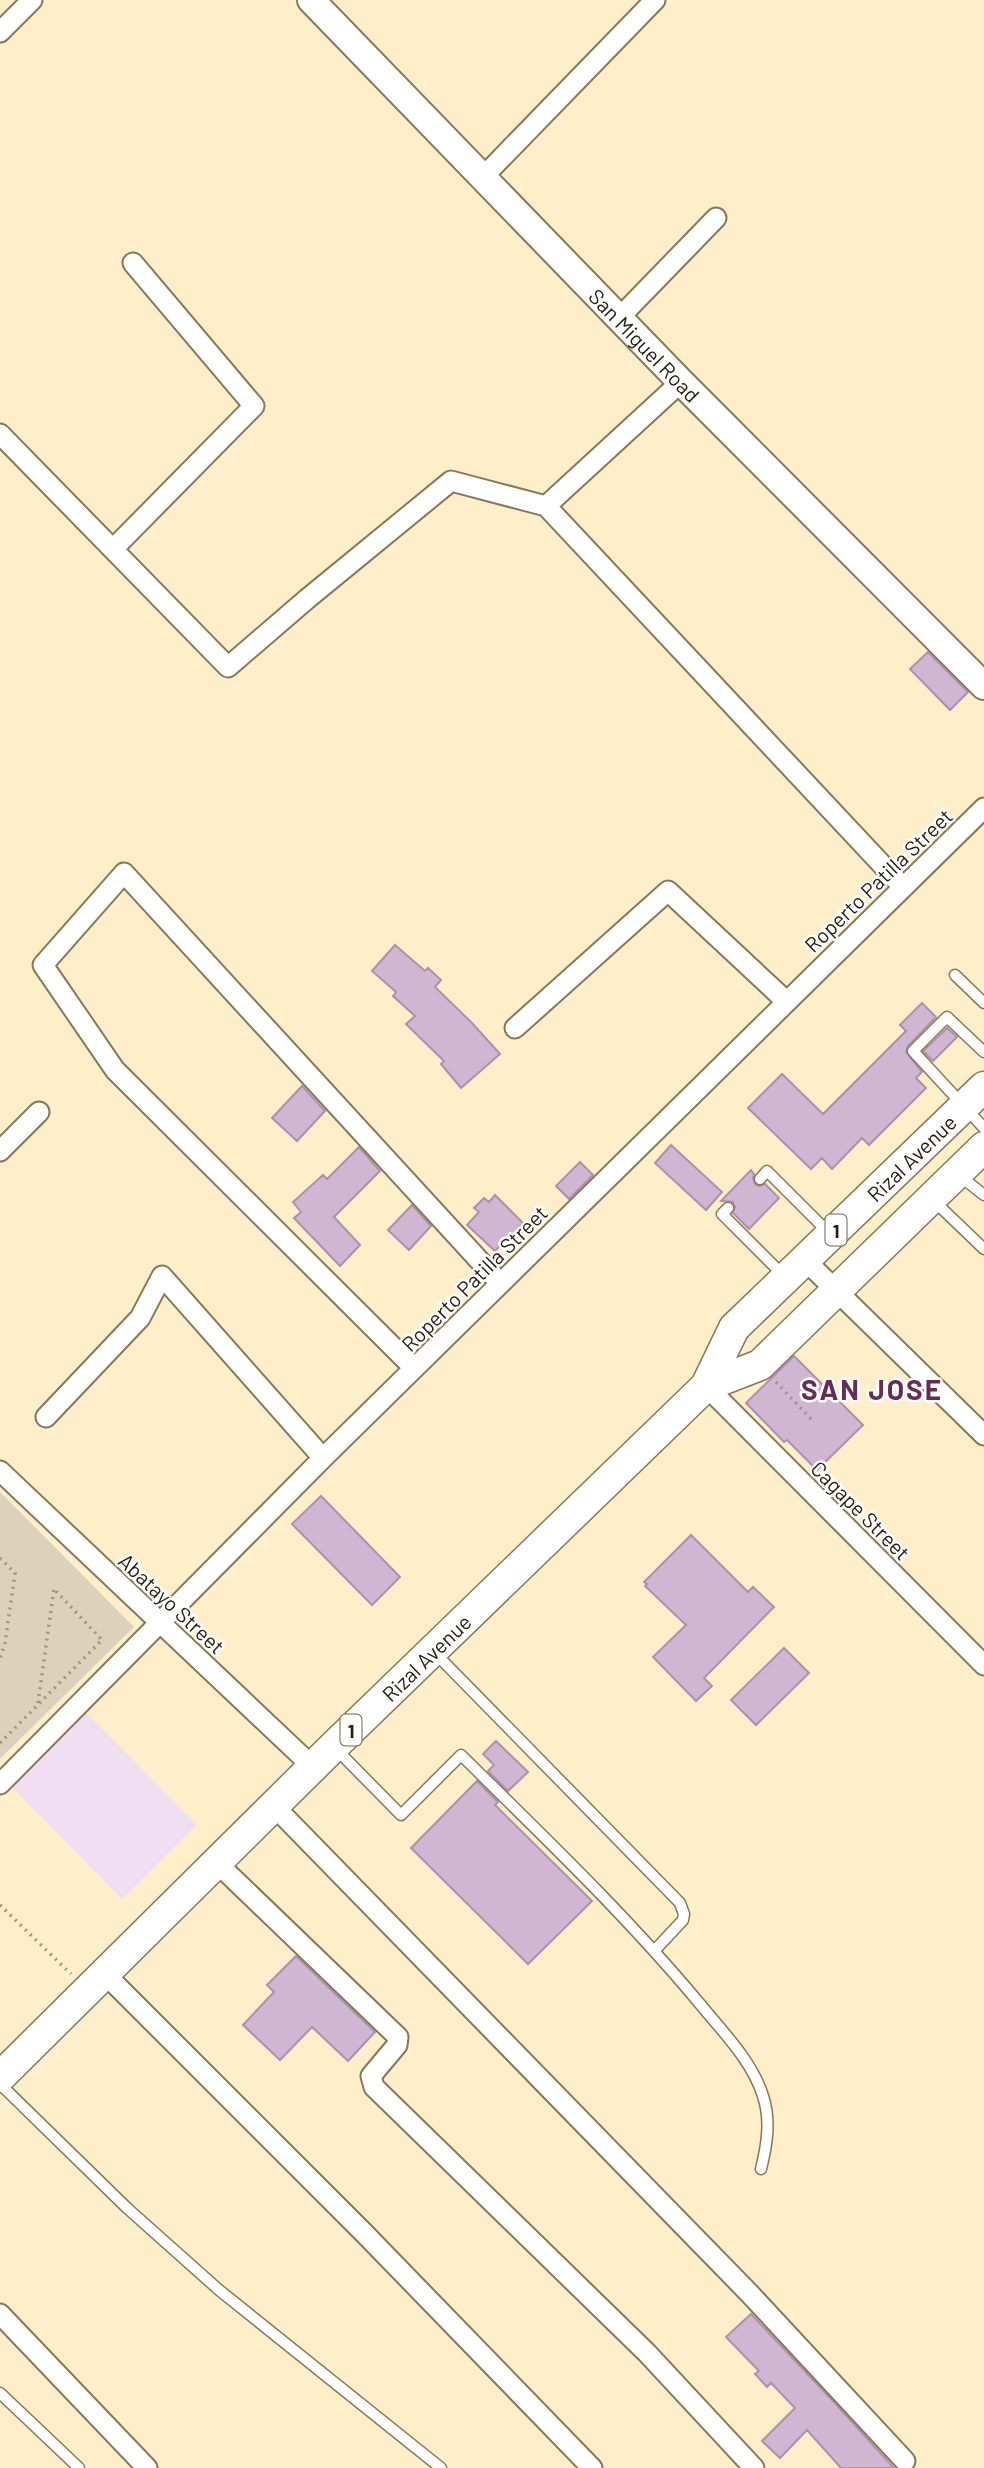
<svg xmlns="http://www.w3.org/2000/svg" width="984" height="2468" viewBox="0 0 984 2468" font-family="Barlow,sans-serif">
<rect width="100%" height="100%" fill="#feeeca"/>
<path fill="#f0dff2" d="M87,1713L197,1825L122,1899L12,1787Z"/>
<path fill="#dcd2bc" d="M0,1492L134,1627L0,1759Z"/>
<path fill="#d1b6d3" stroke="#ac91ad" stroke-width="2" d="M928,652L968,692L950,710L910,669Z
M395,945L425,971L428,968L441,980L435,987L472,1023L500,1054L461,1088L441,1064L444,1061L406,1024L415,1016L393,996L396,992L372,971Z
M922,1003L936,1017L908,1046L906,1052L922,1072L916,1078L926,1088L869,1145L862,1138L832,1169L822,1158L811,1169L748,1108L782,1074L823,1114L906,1031L900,1025Z
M947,1028L957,1037L933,1061L923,1051Z
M302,1086L325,1111L297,1141L272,1118Z
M671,1145L722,1192L706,1210L655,1163Z
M359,1147L380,1171L334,1217L360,1245L340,1266L294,1218L301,1212L293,1202L323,1175L327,1179Z
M580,1162L593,1175L569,1199L556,1186Z
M751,1170L754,1174L753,1178L755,1184L759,1186L765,1184L779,1198L749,1229L733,1213L735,1207L733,1202L721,1201Z
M495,1195L523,1223L518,1229L522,1232L511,1244L506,1239L495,1251L467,1225L479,1212L474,1208L484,1198L489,1202Z
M412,1205L431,1226L409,1250L388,1230Z
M794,1356L863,1425L817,1470L787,1440L784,1442L746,1403Z
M321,1496L400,1577L372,1605L292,1524Z
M691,1535L748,1592L753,1587L774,1607L704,1678L712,1686L696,1701L653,1657L686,1625L645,1586L647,1584L644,1582Z
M784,1648L809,1673L756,1725L731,1700Z
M496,1741L528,1772L508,1791L488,1771L494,1765L483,1754Z
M477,1781L498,1802L495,1805L592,1901L528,1964L411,1848Z
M296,1956L375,2032L348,2061L312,2027L280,2060L243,2025L274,1992L267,1985Z
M751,2314L832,2400L894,2468H841L807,2430L780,2458L762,2441L795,2408L771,2383L767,2387L755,2374L759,2371L726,2337Z"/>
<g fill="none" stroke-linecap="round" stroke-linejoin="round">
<defs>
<path id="lane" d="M955,975L984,1003
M984,1052L947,1017L913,1051L984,1128
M960,1176L984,1195
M760,1179L767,1171L828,1232
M934,1201L984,1249
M728,1208L722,1214L783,1275
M434,1652L680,1903L684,1914L683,1920L655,1950
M336,1749L401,1815L461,1755C543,1836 626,1915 700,2004C723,2032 752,2061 763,2096C771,2120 767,2145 761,2169
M0,2084L127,2208L219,2290L441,2468
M0,2393L79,2468"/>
<path id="street" d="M0,32L32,0
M484,176L655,0
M619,318L716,218
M681,382L546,506L903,887
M0,434L228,667L307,599L451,481L546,506
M113,549L254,406L133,263
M515,1028L668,891L787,1002
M0,1151L39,1112
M805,1260L984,1435
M414,1368L115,1070L43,965L124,873L500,1283
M706,1386L984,1665
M46,1417L140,1318L162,1276L323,1458
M0,1471L313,1767
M0,1784L323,1458L984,808
M274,1806L749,2293L905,2461
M217,1863L398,2037L397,2045L371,2076L374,2087L647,2353L754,2468
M105,1974L364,2233L592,2468
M0,2314L147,2468"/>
<g id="secondary">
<path id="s1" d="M311,0L681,382L984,686"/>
</g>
<g id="primary">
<path d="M706,1386L760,1365L984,1147"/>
<path id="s2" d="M0,2077L334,1746L706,1386L734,1328L984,1087"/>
</g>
</defs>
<use href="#lane" stroke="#877858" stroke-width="13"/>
<use href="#street" stroke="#877858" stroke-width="23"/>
<use href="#secondary" stroke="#877858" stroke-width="30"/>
<use href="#primary" stroke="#877858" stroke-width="33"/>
<path stroke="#a1967b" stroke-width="3.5" stroke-dasharray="2 5" stroke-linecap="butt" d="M776,1382L813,1421
M0,1558L15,1573L5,1643L0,1658
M38,1703L54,1589
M0,1743L102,1640L54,1589
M0,1905L71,1974"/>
<use href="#lane" stroke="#fff" stroke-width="10"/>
<use href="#street" stroke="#fff" stroke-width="19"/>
<use href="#secondary" stroke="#fff" stroke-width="26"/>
<use href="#primary" stroke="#fff" stroke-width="30"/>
</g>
<g text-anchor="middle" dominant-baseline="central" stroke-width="5" stroke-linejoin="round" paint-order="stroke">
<g fill="#fff" stroke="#676359" stroke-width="2">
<rect x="825.5" y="1214.5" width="21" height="31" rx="5"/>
<rect x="340.5" y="1714.5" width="21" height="31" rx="5"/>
</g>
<g font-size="19" font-weight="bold" fill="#262012">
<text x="836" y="1230">1</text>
<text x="351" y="1730">1</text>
</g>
<g font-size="21" fill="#262012" stroke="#fff">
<text stroke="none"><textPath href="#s1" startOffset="480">San Miguel Road</textPath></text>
<text transform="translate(878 880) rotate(-44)">Roperto Patilla Street</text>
<text stroke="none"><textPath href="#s2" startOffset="1298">Rizal Avenue</textPath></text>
<text transform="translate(474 1278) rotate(-45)">Roperto Patilla Street</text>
<text transform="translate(861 1510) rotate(45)">Cagape Street</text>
<text transform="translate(172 1603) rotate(43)">Abatayo Street</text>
<text stroke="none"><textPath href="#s2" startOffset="598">Rizal Avenue</textPath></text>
</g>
<g font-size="28" font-weight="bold" letter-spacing="2" fill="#682b52" stroke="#fff">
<text x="872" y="1389">SAN JOSE</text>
</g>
</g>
</svg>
